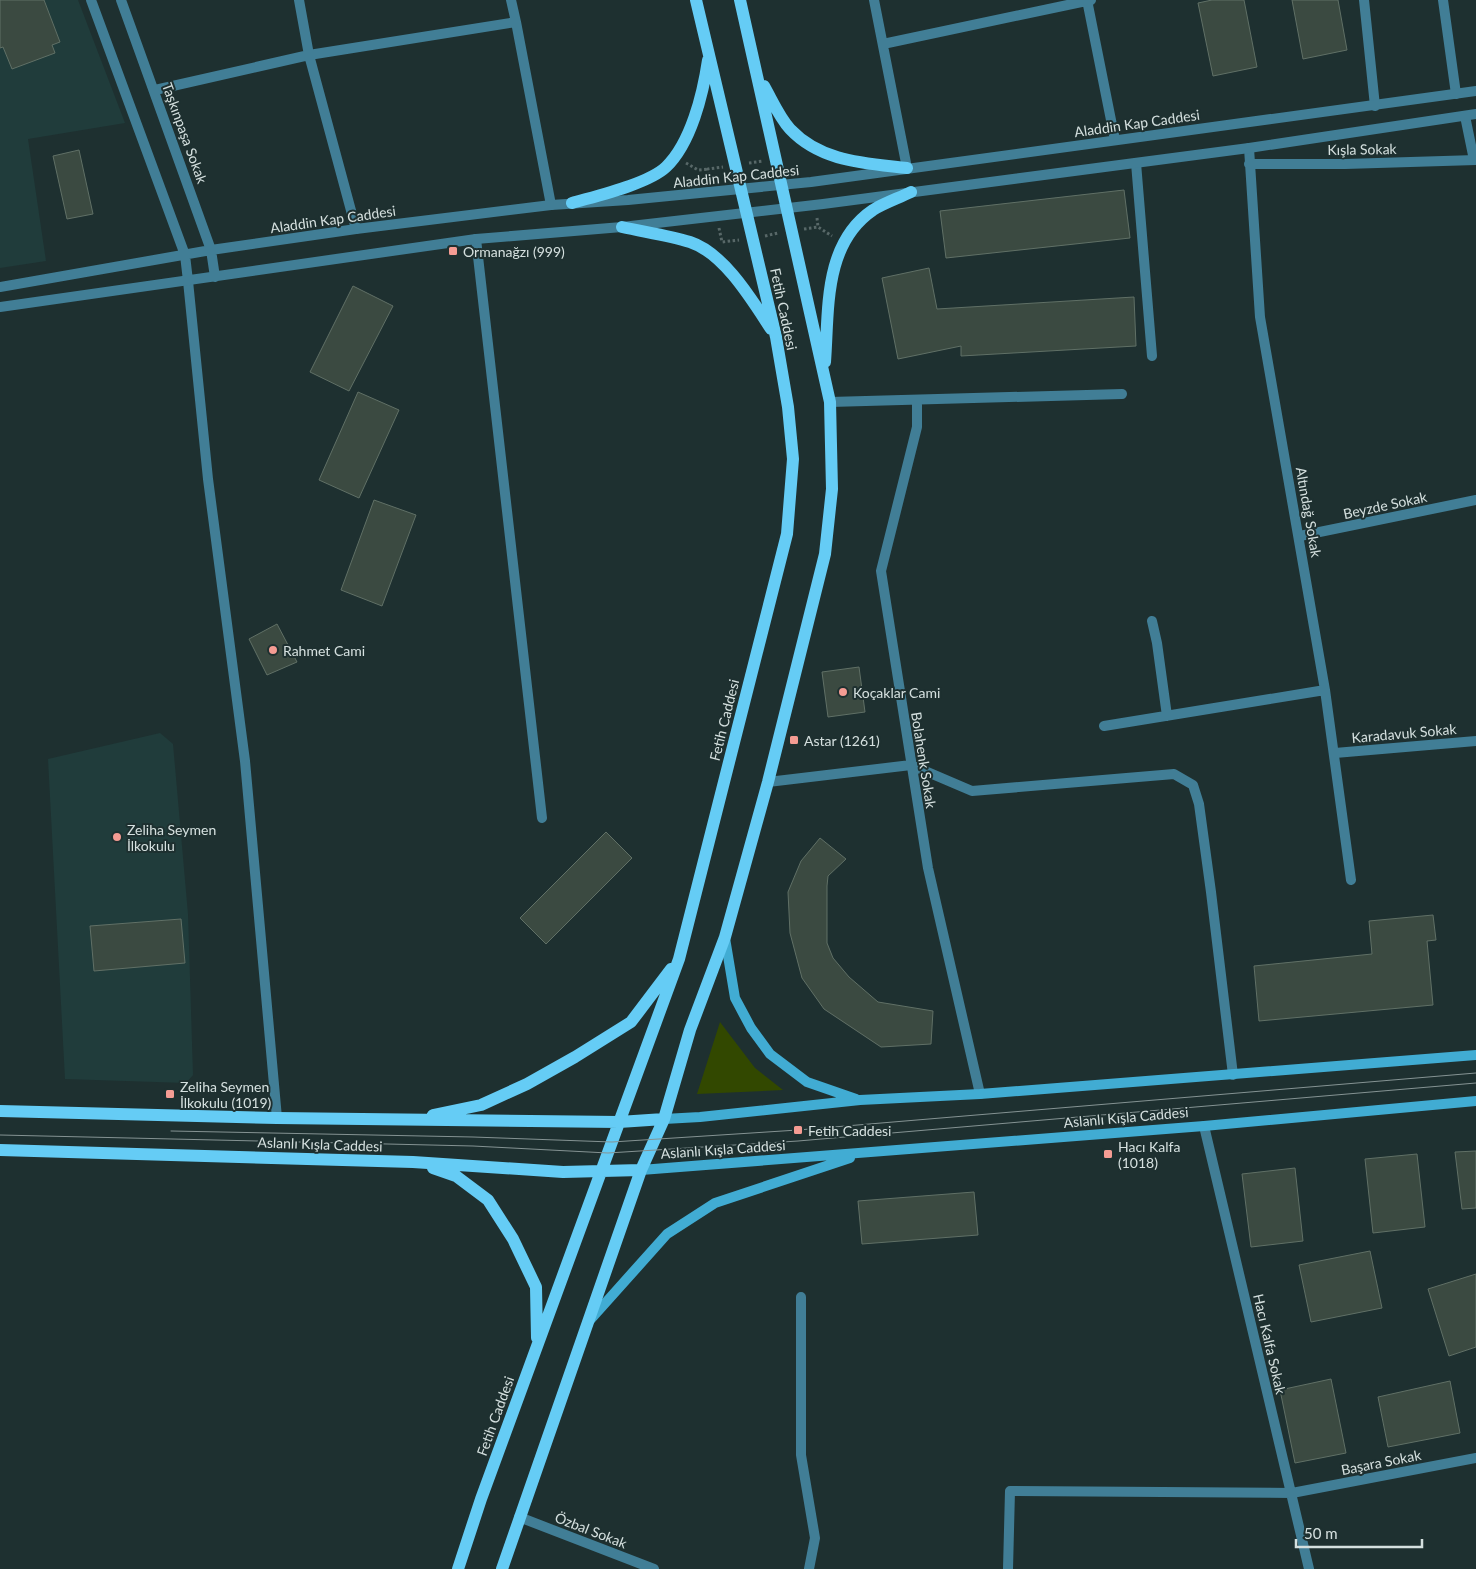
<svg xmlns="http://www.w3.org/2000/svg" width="1476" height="1569" viewBox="0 0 1476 1569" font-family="Lato,sans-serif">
<rect width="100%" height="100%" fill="#1e3030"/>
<path fill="#203c3b" d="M0,0H78L125,123L28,139L46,261L0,268Z
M160,733L173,744L188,914L193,1075L186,1083L65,1079L48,759Z"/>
<path fill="#324800" d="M720,1022L755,1068L783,1090L697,1094Z"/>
<path fill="#3b4a41" stroke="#607066" d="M0,0H44L60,42L52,45L55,53L12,69L3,47L0,48Z
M1212,0H1244L1257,67L1213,76L1198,3Z
M1292,0H1338L1347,50L1303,59Z
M79,150L93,214L67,219L53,156Z
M1124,190L1130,238L946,258L940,211Z
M929,268L937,309L1134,297L1136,346L961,356V346L898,359L882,278Z
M353,286L393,306L349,391L310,372Z
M358,392L399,410L359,498L319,480Z
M374,500L416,515L382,606L341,590Z
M277,624L297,662L267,675L249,639Z
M859,667L865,712L828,717L822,672Z
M606,832L632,858L546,944L520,918Z
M820,838L846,859L828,876L827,886V943L833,958L849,977L878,1002L933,1011L931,1044L881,1047L824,1009L802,978L790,933L788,892L801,861Z
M1433,915L1436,940L1427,941L1433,1005L1259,1021L1254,966L1372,954L1369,921Z
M181,919L185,963L94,971L90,926Z
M1476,1151V1208L1462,1209L1455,1152Z
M1417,1154L1425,1227L1373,1233L1365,1159Z
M1295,1168L1303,1241L1251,1247L1242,1174Z
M974,1192L978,1235L862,1244L858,1201Z
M1370,1251L1382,1308L1311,1322L1299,1265Z
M1476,1274V1347L1449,1356L1428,1289Z
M1331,1379L1346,1453L1295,1463L1280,1390Z
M1450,1381L1460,1433L1388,1447L1378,1397Z"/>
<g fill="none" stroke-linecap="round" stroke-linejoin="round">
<path stroke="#586868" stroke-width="3" stroke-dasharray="2.5 2.5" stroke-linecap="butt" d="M686,163L698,170L708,169
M749,163L763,161
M710,180L708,169L723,167
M817,218L818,227
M719,228L722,242L739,240
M804,229L818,227L832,236
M765,236L778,233"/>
<path stroke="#417e96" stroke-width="10" d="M299,0L309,55L356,229
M874,0L907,168
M1087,0L1115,140
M1364,0L1375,106
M1443,0L1456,94
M516,22L551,205
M883,44L1091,0
M155,90L309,55L516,22L511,0
M1465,116L1474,160
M1249,148L1260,317L1325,690L1351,880
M1136,163L1152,356
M1249,164H1345L1476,160
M476,239L542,818
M188,281L208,479L245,761L277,1118
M917,400V427L881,571L928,868L980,1094
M830,402L1122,394
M1300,536L1476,500
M1152,621L1157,643L1167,716
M1104,726L1325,690
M1335,753L1476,741
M768,782L911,765L972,791L1174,774L1193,785L1199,804L1211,892L1233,1075
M1204,1126L1309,1569
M801,1297V1455L815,1538L809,1569
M519,1517L654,1569
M1008,1569L1010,1491L1292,1493L1476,1458"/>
<path stroke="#417e96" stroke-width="10" d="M91,0L185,255L188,281
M121,0L211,250L215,277
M0,287L211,250L356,229L551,205L628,200L811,182L1476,91
M0,307L476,239L622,227L823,204L1249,148L1476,114"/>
<path stroke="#41acd3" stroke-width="10" d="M725,938L735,998L751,1028L770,1054L807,1082L856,1099
M664,1119L700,1117L860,1100L980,1094L1476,1055
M641,1170L1204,1126L1476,1101
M591,1319L667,1234L715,1203L850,1158"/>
<path stroke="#65ccf5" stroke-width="12" d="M764,86C772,100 779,117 790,129C821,162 865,163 907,168
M572,203C596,196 648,184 666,167C691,143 703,94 708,60
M622,227C644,232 668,235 690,242C724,253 752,300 771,329
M825,362C829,310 823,244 873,210C884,203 899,198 911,192
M0,1111L277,1118L619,1122L664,1119
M433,1115L481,1105L527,1084L575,1057L631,1022L671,969
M0,1150L413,1162L563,1172L641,1170
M433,1168L456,1176L488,1200L513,1239L536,1287L537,1338
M458,1569L481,1499L679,959L787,534L793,459L788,407L776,337L696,0
M502,1569L641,1170L664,1119L690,1030L725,937L768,782L825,554L832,489L830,402L740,0"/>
<path stroke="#859393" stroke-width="1" d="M171,1131L473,1137L612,1142L798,1130L1476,1073
M0,1135L473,1146L608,1153L798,1141L1476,1083"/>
</g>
<g fill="#f59c93" stroke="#1e3030" stroke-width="2">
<rect x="448" y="246" width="10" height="10" rx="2.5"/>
<circle cx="273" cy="650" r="5"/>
<circle cx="843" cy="692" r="5"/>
<rect x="789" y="735" width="10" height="10" rx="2.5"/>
<circle cx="117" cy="837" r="5"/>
<rect x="165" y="1089" width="10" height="10" rx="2.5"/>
<rect x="793" y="1125" width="10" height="10" rx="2.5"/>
<rect x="1103" y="1149" width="10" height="10" rx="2.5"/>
</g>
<g text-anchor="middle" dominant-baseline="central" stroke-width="4" stroke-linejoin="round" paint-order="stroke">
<g font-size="14" fill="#d5e0df" stroke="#1e3030">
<text transform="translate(1137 123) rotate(-8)">Aladdin Kap Caddesi</text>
<text transform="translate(185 133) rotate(70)">Taşkınpaşa Sokak</text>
<text transform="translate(1362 149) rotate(-1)">Kışla Sokak</text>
<text transform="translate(736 176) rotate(-6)">Aladdin Kap Caddesi</text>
<text transform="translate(333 219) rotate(-8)">Aladdin Kap Caddesi</text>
<text transform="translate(784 309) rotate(78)">Fetih Caddesi</text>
<text transform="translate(1385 505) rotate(-12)">Beyzde Sokak</text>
<text transform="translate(1309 512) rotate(80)">Altındağ Sokak</text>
<text transform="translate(724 720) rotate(-76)">Fetih Caddesi</text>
<text transform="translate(1404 733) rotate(-5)">Karadavuk Sokak</text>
<text transform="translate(924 760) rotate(81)">Bolahenk Sokak</text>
<text transform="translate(1126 1117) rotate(-5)">Aslanlı Kışla Caddesi</text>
<text transform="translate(320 1144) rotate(2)">Aslanlı Kışla Caddesi</text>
<text transform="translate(723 1149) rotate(-4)">Aslanlı Kışla Caddesi</text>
<text transform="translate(1270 1344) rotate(77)">Hacı Kalfa Sokak</text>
<text transform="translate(495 1416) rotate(-70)">Fetih Caddesi</text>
<text transform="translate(1381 1462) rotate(-11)">Başara Sokak</text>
<text transform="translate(591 1530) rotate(21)">Özbal Sokak</text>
</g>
<g font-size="14" fill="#d5e0df" stroke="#1e3030" text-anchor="start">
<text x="463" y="251">Ormanağzı (999)</text>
<text x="283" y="650">Rahmet Cami</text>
<text x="853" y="692">Koçaklar Cami</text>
<text x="804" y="740">Astar (1261)</text>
<text x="127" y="829">Zeliha Seymen<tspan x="127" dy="16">İlkokulu</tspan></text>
<text x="180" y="1086">Zeliha Seymen<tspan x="180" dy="16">İlkokulu (1019)</tspan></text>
<text x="808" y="1130">Fetih Caddesi</text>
<text x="1118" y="1146">Hacı Kalfa<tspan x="1118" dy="16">(1018)</tspan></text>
</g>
</g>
<path d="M1296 1539v8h126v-8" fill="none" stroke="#d5e0df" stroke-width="2.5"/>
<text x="1304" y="1539" font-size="15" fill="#d5e0df" stroke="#1e3030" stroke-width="4" paint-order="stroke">50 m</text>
</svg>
